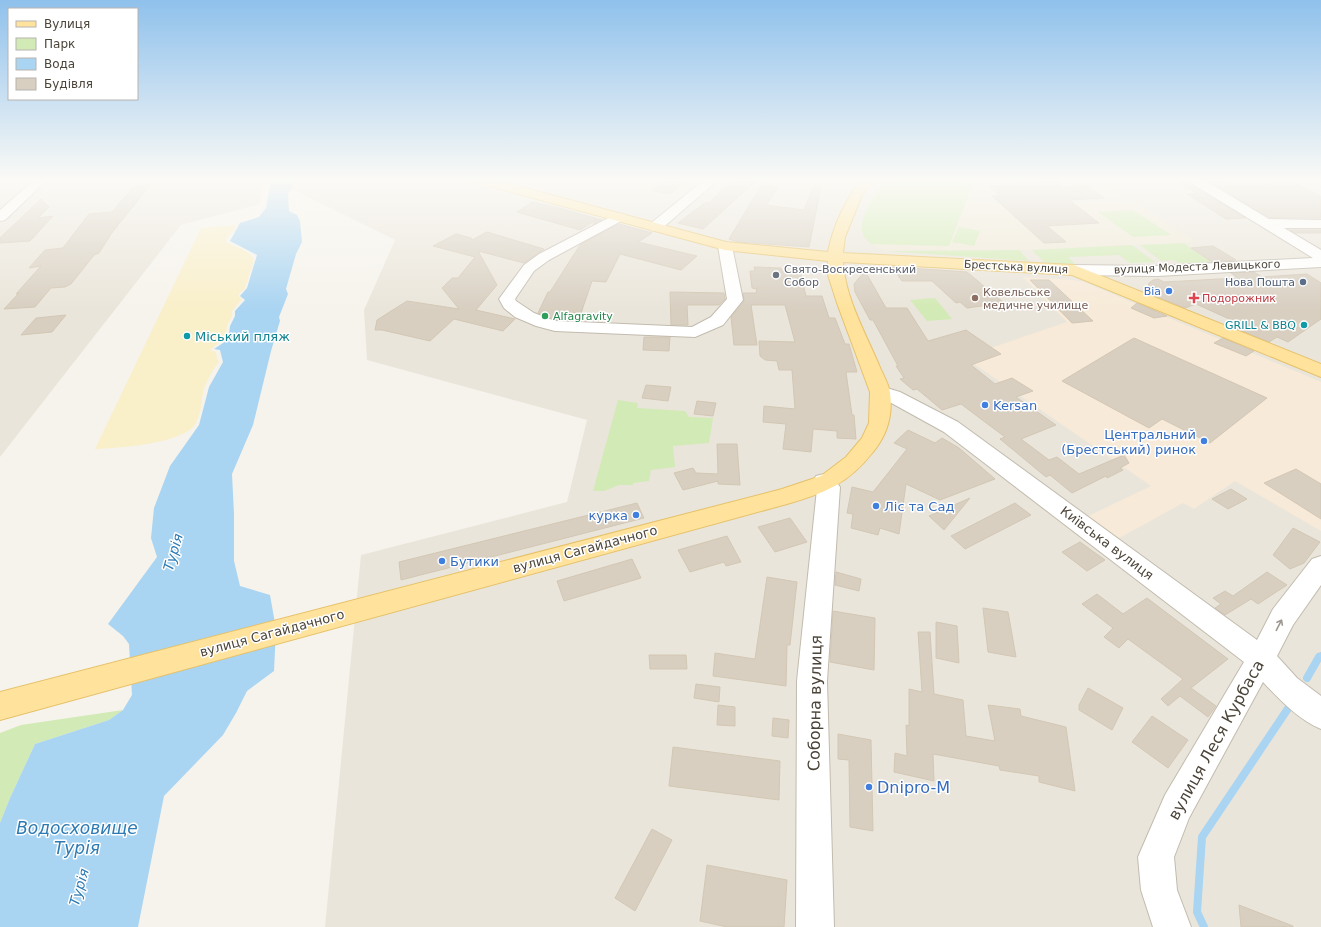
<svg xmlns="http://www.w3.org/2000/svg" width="1321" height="927" viewBox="0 0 1321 927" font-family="'DejaVu Sans',sans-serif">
<rect width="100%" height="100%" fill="#f6f3ec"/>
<path fill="#eae5da" d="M0,180H265L260,204L181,225L0,457Z
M311,180H1321V927H325L361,555L567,502L587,420L367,360L364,310L395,240L292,189Z"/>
<path fill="#f7ead8" d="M1023,277L1073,280L1084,282L1321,382V531L1235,481L1194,509L1183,503L1112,542L1080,520L1151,486L964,357L1067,322Z"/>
<path fill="#efe8d6" d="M885,180H1090L1119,200L1135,202L1196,242L1032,250L885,251L871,244L866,239L863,235L862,224L870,202Z"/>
<path fill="#d2eab5" d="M885,180H926L973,183L949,246L871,244C868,241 864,238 863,235C857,218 877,193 885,180Z
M1133,210L1171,235L1133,237L1098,212Z
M959,227L980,231L974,246L952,242Z
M1184,243L1211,262L1179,263L1174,260L1161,261L1140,245Z
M1132,245L1155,262L1130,263L1119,255L1068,257L1077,266L1044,262L1032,250Z
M1019,250L1029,261L885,251Z
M935,298L952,319L927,321L910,300Z
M618,400L638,403L637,408L685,411L689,417L713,418L709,443L673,446L675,467L651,470L649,481L633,483V485H619L604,491H593Z
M123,710L109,720L35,744L10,798L0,823V733L21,725Z"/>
<path fill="#f9efc9" d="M236,225L235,229L226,239L227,243C237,247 249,250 254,260L245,288L238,295L242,299L232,311V316L227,325L226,335L221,341L210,350L216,352L217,359L219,362C214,367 206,382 204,389C202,394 202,401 201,407C200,412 197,423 193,427C176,444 119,448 95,449L201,228Z"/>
<path fill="#a9d4f2" d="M271,180H297L288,194L289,211L297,215L300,221L302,242L296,254L286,289L288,294L279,317L280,321L271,351L253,425L232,474L234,514V561L240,586L270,595L276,629L274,671L247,691L236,713L223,735L164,796L138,927H0V823L10,798L35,744L109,720L123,710L132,695L129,644L123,636L108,624L157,557L151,538L154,508L170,466L199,425L209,387L223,362L220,350L214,349L226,341V338L229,334L230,326L235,316V311L245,300L240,296L247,288L257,255L230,241L240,223L259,217L266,208Z"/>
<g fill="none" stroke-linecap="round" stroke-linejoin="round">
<path stroke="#a9d4f2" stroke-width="5.5" d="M1319,658L1321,655"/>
<path stroke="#a9d4f2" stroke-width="8" d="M1307,678L1319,657
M1204,927L1197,912L1202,837L1291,704"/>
</g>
<path fill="#d8cfc1" stroke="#d3c7b4" d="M666,180H687L670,194L652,191Z
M732,180H757L703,229L678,223L706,202L709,203Z
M1035,180H1056L1063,187L1086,185L1104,198L1069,200L1099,223L1047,226L1066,242L1044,243L992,196H1000L989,186L1039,183Z
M1207,180H1225L1235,185L1297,184L1321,197V218H1269Z
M1188,181L1190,184L1246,218L1226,219L1187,194H1198L1179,182Z
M762,184L778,187L766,205L804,210L814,185L821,187L809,247L738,242L729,239Z
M150,185L111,234L99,253L94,255L71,284L65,287L51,288L35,307L4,309L19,293L16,294L41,266L29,268L45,250L63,248L89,214L112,212L134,186Z
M41,199L49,207L38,218L53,216L30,241L0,243V238Z
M533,202L563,209L602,220L593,224L596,220L580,230L517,212Z
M619,224L652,233L638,242L697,256L681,270L620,254L606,282L592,281L581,313L561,312L558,320L538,313L548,292H550L580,245Z
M1289,230H1321V233H1296Z
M487,232L544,249L524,263L478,251L497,285L476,310L515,319L503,331L454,319L430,341L382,330H375L377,320L407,301L459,309L442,288L452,278H458L475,257L433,246L456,234L471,238L472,240Z
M1213,246L1236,260L1212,262L1191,248Z
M754,267L781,268L782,271H800L806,296H822L829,318H835L845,344H849L857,372H846L852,415H854L856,439L837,438V431L813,429L811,452L783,449L786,424L763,422L764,406L795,409L792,370H779L777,361L765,360L760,356L759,341L795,342L785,305H751L757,345H734L731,317L744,301L743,293H756L757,289L752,288L750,271H755Z
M892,267L967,272L1004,303L967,308L960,302L956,303L932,281H902Z
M865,271L886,308H907L928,341L966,330L1001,354L971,365L995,384L1012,378L1033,391L1016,397L1056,425L1021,439L1049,460L1057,457L1079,474L1124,455L1129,463L1120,468L1123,470L1107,478L1106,476L1072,493L1050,475L1046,477L1000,439L1005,437L961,404L942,410L917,389L913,390L900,379L904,378L896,366H898L873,320H870L855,292L854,284Z
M1254,272L1262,277L1307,274L1321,283V319L1288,342L1277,337L1269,342L1239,330L1245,326L1196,304L1185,308L1147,293L1149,283L1153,280L1158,279L1164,282L1238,278L1231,273Z
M1030,280H1049L1093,321L1072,323Z
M670,292L724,293L725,299L719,305H687L688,325H671Z
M1137,303L1167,316L1154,318L1131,308Z
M66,315L52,332L21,335L36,318Z
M644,337H670L669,351L643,350Z
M1134,338L1267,398L1210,443L1162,419L1149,428L1062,381Z
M1223,338L1254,351L1246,356L1214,343Z
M646,385L671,387L668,401L642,398Z
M697,401L716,403L713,416L694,414Z
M908,430L935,443L942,438L959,448L995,479L940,500L906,484L899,534L880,528L878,535L851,528L853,514L847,513L852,487L873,492L907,449L894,443Z
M717,444H737L740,485L718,484V481L683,490L674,473L693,468L696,473L718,474Z
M1296,469L1321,484V519L1264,483Z
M1231,489L1247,499L1228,509L1212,499Z
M970,498L944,530L929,516Z
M637,503L644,518L401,580L399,562Z
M1015,503L1031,515L965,549L951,536Z
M790,518L807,542L775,552L758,527Z
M1293,528L1320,542L1304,563L1290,569L1273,555Z
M727,536L741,562L726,566L724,562L690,572L678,550Z
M1080,542L1105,560L1087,571L1062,552Z
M632,559L641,578L564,601L557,581Z
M836,572L861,579L859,591L835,585Z
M1267,572L1287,585L1258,604L1251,599L1225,615L1215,608L1221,604L1213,598L1225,591L1233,596Z
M767,577L797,582L790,645H787L786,686L713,676L715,653L755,659Z
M1097,594L1123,614L1147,598L1228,659L1191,688L1216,706L1208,717L1180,696L1168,706L1161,699L1183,679L1128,639L1119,648L1104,637L1113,628L1082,604Z
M983,608L1008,612L1016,657L988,652Z
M833,611L875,618L874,670L830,662Z
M936,622L957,626L959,663L936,658Z
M918,632H930L934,694L963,700L966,736L995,741L988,705L1020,709L1021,716L1066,727L1075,791L1039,782V776L1000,770L999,766L933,754L934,781L894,772L895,753L907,756L906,725L909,726V689L922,692Z
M649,655H686L687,669H650Z
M696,684L720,687L719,702L694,698Z
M1088,688L1123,708L1112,730L1079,710V705Z
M718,705L735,707V726L717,725Z
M1152,716L1188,740L1168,768L1132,742Z
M773,718L789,720L788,738L772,736Z
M838,734L871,740L873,831L850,827L849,760L838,759Z
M673,747L780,761L779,800L669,786Z
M652,829L672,840L635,911L615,898Z
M707,865L787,880L784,927H727L700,921Z
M1239,905L1293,926V927H1241Z"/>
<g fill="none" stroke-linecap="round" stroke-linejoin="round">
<defs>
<path id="minor" d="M34,180H47L5,220L0,221V210Z
M704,180H718L660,230L655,231L650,230L648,227L650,224Z
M1189,180H1204L1269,219L1321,220V228H1284L1321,250V267L1157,276L1074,275L1069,273L1066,270L1069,267L1074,265L1157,266L1313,258L1191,183Z
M618,213L623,214L625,217L623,220L549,260L534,271L515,299L516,301L534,313L555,321L692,327L711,317L727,299L718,246L720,243L725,242L730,243L732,246L743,300L723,325L695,337L555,331L536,326L515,317L504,308L499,299L524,265L539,254Z
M880,386L900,392L958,422L1257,640L1273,609L1312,559L1321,556V585L1293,625L1277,656L1297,678L1321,696V729C1299,720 1279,699 1263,682L1189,818L1174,857L1177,890L1191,927H1153L1141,890L1138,857L1165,795L1244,662L944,432L886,400L873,396L870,392L873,388Z
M824,474L832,476L840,487L827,681L834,927H796L797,681L817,489L813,482L816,476Z"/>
<path id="major" d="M476,180H496L726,242L828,252C833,226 845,201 861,180H873L862,195L845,237L843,253L1074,265L1321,364V377L1072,275L843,262C845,297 865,332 879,365C882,373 889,384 890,393C893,415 887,435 873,452C848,484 825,493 787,504L0,720V692L782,489L821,476L846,457L862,438L869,423L870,392L837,303L828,275V261L725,250L478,183Z"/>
</defs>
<use href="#minor" stroke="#c2bbae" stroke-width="2"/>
<use href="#major" stroke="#e6c16a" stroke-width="2"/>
<use href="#minor" fill="#fff" fill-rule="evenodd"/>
<use href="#major" fill="#ffe39c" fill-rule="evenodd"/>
</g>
<defs><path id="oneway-shaft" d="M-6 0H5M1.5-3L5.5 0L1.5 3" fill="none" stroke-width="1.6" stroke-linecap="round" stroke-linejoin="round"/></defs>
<use stroke="#9c9892" href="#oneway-shaft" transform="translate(1279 625) rotate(-63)"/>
<linearGradient id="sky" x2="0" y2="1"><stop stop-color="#8fc1ec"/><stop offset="0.58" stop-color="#fbfaf6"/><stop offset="1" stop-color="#fbfaf6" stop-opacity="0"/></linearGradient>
<rect width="1321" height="310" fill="url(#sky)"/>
<circle fill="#6b7280" stroke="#fff" stroke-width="1.5" cx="776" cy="275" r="4"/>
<circle fill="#5c6f8a" stroke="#fff" stroke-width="1.5" cx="1303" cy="282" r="4"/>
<g fill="#3f7fe0" stroke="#fff" stroke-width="1.5">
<circle cx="1169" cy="291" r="4"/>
<circle cx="985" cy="405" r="4"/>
<circle cx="1204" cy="441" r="4"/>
<circle cx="876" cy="506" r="4"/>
<circle cx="636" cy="515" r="4"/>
<circle cx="442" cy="561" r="4"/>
<circle cx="869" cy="787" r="4"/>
</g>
<circle fill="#8d6e63" stroke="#fff" stroke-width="1.5" cx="975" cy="298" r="4"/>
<path fill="#e0444e" stroke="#fff" stroke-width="1.5" d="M1192 292h4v4h4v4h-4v4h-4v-4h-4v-4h4z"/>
<circle fill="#2e9e5b" stroke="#fff" stroke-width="1.5" cx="545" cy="316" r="4"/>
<g fill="#0f9aa8" stroke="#fff" stroke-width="1.5">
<circle cx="1304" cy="325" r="4"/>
<circle cx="187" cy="336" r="4"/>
</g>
<g text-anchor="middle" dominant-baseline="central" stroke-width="3" stroke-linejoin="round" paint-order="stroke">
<g font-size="11" fill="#4b4439" stroke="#fff">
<text transform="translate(1016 267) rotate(3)">Брестська вулиця</text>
<text transform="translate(1197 267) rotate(-2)">вулиця Модеста Левицького</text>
</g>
<g font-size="11" fill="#5b616d" stroke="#fff" text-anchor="start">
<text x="784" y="269">Свято-Воскресенський<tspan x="784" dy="13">Собор</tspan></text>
</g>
<g font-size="11" fill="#4e5e75" stroke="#fff" text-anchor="end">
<text x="1295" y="282">Нова Пошта</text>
</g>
<g font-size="11" fill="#366cbe" stroke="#fff" text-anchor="end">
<text x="1161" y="291">Віа</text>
</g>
<g font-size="11" fill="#785e54" stroke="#fff" text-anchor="start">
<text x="983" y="292">Ковельське<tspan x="983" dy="13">медичне училище</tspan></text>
</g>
<g font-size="11" fill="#be3a42" stroke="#fff" text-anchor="start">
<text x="1202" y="298">Подорожник</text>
</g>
<g font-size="11" fill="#27864d" stroke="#fff" text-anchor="start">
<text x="553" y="316">Alfagravity</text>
</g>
<g font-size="11" fill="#0d838f" stroke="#fff" text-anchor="end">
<text x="1296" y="325">GRILL &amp; BBQ</text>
</g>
<g font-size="13" fill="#0d838f" stroke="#fff" text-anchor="start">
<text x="195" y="336">Міський пляж</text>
</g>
<g font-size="13" fill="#366cbe" stroke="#fff" text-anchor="start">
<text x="993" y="405">Kersan</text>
<text x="1196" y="434" text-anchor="end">Центральний<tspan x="1196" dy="15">(Брестський) ринок</tspan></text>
<text x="884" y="506">Ліс та Сад</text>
<text x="628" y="515" text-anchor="end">курка</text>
<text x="450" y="561">Бутики</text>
</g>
<g font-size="13" fill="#4b4439" stroke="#fff">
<text transform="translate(1107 543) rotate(37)">Київська вулиця</text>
<text transform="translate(585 549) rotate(-15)">вулиця Сагайдачного</text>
<text transform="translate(272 633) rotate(-15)">вулиця Сагайдачного</text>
</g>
<g font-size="14" font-style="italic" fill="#2e7ab2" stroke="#fff">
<text transform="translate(173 552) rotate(-74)">Турія</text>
<text transform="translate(79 887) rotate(-74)">Турія</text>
</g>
<g font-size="16" fill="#4b4439" stroke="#fff">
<text transform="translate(815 703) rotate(-89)">Соборна вулиця</text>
<text transform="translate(1216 740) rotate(-61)">вулиця Леся Курбаса</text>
</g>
<g font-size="16" fill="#366cbe" stroke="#fff" text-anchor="start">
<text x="877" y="787">Dnipro-M</text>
</g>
<g font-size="17" font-style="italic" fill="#2e7ab2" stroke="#fff">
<text x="77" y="828">Водосховище<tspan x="77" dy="20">Турія</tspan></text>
</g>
</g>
<rect x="8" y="8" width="130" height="92" fill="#ffffff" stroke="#b7b4b0"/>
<rect x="16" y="21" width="20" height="6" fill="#ffe39c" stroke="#b7b4b0"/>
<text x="44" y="28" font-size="12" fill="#4b4439">Вулиця</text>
<rect x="16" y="38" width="20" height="12" fill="#d2eab5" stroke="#b7b4b0"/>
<text x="44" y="48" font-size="12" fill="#4b4439">Парк</text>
<rect x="16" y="58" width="20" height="12" fill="#a9d4f2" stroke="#b7b4b0"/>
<text x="44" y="68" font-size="12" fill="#4b4439">Вода</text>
<rect x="16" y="78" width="20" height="12" fill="#d8cfc1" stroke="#b7b4b0"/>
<text x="44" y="88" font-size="12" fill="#4b4439">Будівля</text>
</svg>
